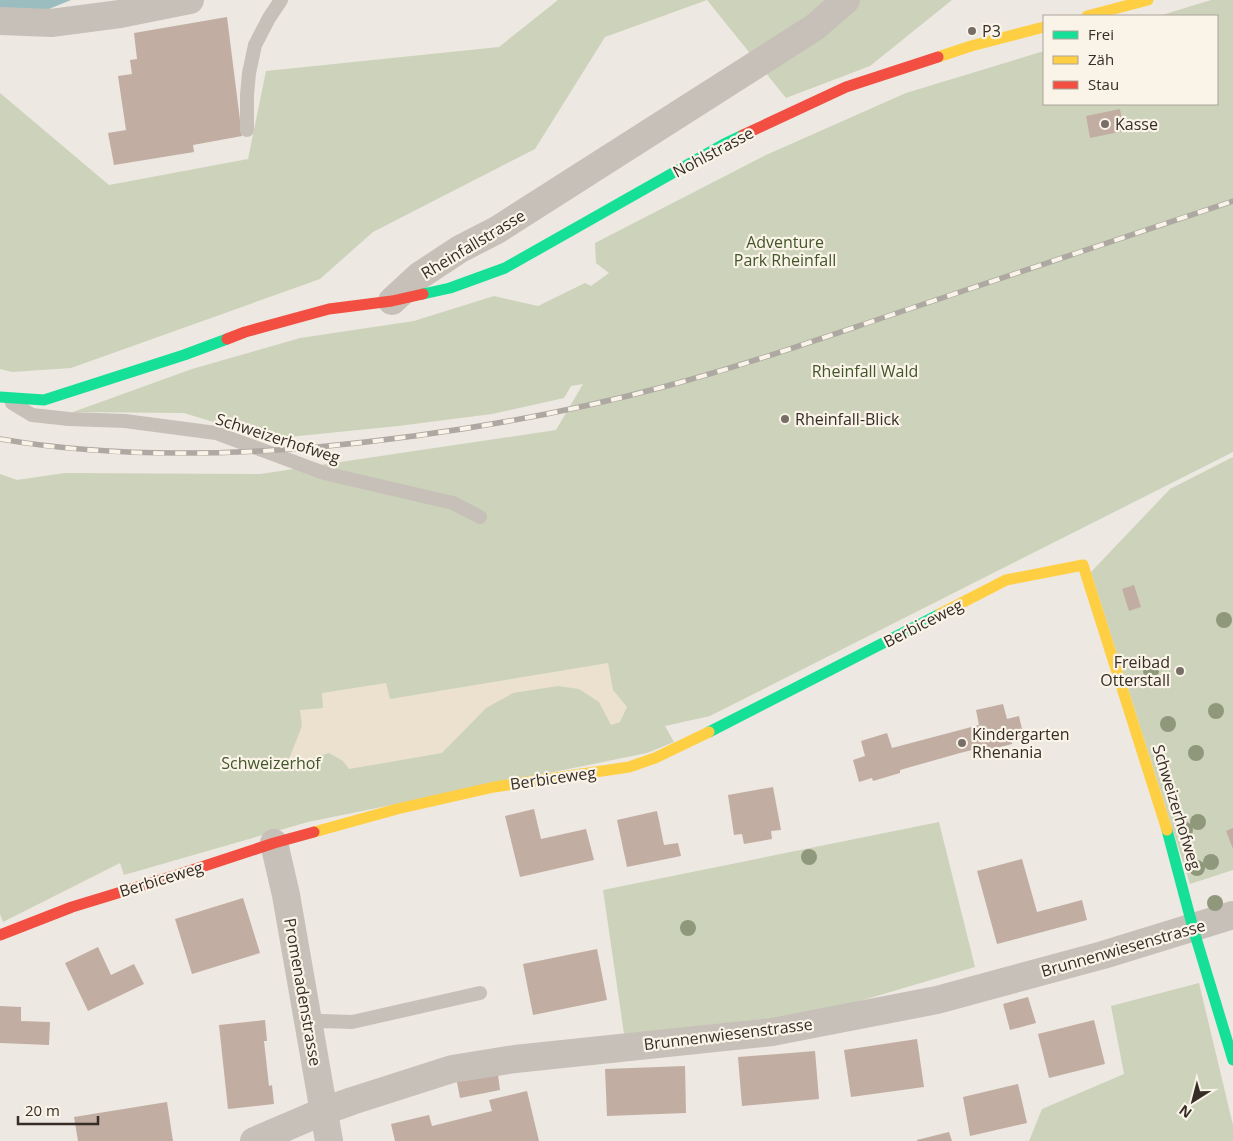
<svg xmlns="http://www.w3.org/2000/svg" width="1233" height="1141" viewBox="0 0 1233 1141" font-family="'Open Sans',sans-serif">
<rect width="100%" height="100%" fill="#ede8e1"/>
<path fill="#cdd3ba" d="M558,0H952L870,66L786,98L707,0L605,37L535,149L373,232L320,279L71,368L12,372L0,369V93L109,185L248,159L266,71L499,47Z
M1211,0H1233V452L710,716L665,726L674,742L647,753L308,822L124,875L120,863L3,922L0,914V474L17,480L65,473L260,474L556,430L583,384L571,386L564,398L492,414L398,426L269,439L184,413L73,412L192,369L300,338L414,321L494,296L538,306L585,283L591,286L609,273L596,263L595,243L766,155L906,93L1044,51V104H1217V16H1159Z
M1233,457V870L1190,884L1091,572L1170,489Z
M939,822L975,967L819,1013L624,1034L603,890Z
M1199,983L1233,1125V1141H1029L1042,1109L1124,1074L1111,1006Z"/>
<path fill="#ece1cf" d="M608,663L613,690L627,707L620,722L611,725L599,702L579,689L558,686L513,693L486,708L442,753L349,769L343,761L329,753L315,757L304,767L289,759L302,726L300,710L323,708L322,693L386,683L390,699Z"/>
<path fill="#9cbdbf" d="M0,0H71L49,9L11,12L0,11Z"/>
<path fill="#c2ada2" d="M227,17L242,136L193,145L194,152L114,165L108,133L126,130L118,76L132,74L130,60L137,59L134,33Z
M1120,109L1124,131L1090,138L1086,116Z
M1134,585L1141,607L1129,611L1122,589Z
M1003,704L1007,719L1019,716L1024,738L1012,741V744L985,751L984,747L960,753L900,770V773L873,781L872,778L859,782L853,760L865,756L861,741L887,733L892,748L979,725L976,710Z
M773,787L781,830L771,831L772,839L744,844L742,834L734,835L728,795Z
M534,809L541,839L586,829L594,860L520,877L505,816Z
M657,811L664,845L678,843L681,856L627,867L617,820Z
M1233,828V849L1226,831Z
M1022,859L1037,912L1082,900L1087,920L997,944L977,871Z
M243,898L260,953L192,974L175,919Z
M98,947L111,975L134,964L144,984L88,1011L65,963Z
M597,949L607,1000L533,1015L523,964Z
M1028,997L1036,1023L1010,1030L1003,1004Z
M0,1006L21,1007V1021L50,1022L49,1045L0,1043Z
M265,1020L267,1041H264L269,1086L272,1085L274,1104L228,1109L219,1025Z
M1094,1020L1105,1064L1049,1078L1038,1034Z
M917,1039L924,1087L851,1097L844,1050Z
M815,1051L819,1099L742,1106L738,1057Z
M685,1066L686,1113L607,1116L605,1069Z
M498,1075L500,1090L460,1098L457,1082Z
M1018,1084L1027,1123L970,1136L963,1097Z
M527,1091L539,1141H395L391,1124L429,1115L432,1126L492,1111L489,1100Z
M167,1102L173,1141H78L74,1117Z
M949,1132L952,1141H917V1140Z"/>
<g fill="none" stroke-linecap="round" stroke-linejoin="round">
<path stroke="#c6c0b9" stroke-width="14" d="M247,130V95L249,73L255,45L269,18L281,0
M12,403L32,415L69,419L125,421L216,433L324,473L453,503L480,517
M308,1024L322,1021L352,1022L480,993"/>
<path stroke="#c6c0b9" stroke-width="28" d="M0,21L51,23L120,14L190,0
M392,301L419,276L460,249L497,230L815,27L846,0
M274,843L286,895L329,1141
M254,1141L324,1111L352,1101L452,1069L515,1059L772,1032L937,1000L1103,955L1233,915"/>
<path stroke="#16e098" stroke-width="11" d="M423,294L450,288L505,268L724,144L743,135
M0,397L44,400L184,355L227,339
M709,732L940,614
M1167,830L1193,928L1233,1060"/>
<path stroke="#ffcf43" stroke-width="11" d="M1087,16L1148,0
M938,57L971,46L1044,27
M940,614L1006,580L1083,565L1167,830
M314,832L397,809L494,787L629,767L655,758L709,732"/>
<path stroke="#f24e42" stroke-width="11" d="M743,135L846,87L938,57
M227,339L245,332L329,309L392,301L423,294
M0,935L72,907L180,874L274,843L314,832"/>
<defs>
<path id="rail" d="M0,439C105,457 212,456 318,447C434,436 550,417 663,387C743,366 822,338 900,312C1011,275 1122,238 1233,201"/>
</defs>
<use href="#rail" stroke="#aea8a3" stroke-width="5.5"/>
<use href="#rail" stroke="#faf3e8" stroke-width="4" stroke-dasharray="11" stroke-linecap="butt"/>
</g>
<g fill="#90987c">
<circle cx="1224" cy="620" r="8"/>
<circle cx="1151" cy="671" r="8"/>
<circle cx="1216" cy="711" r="8"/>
<circle cx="1168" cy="724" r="8"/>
<circle cx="1196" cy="753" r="8"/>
<circle cx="1198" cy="822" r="8"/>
<circle cx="1185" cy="830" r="8"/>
<circle cx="809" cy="857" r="8"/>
<circle cx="1211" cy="862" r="8"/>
<circle cx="1197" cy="868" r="8"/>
<circle cx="1215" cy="903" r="8"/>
<circle cx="688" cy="928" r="8"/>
</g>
<g fill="#776e68" stroke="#faf3e8" stroke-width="2">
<circle cx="972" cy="31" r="5"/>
<circle cx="1105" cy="124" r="5"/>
<circle cx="785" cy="419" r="5"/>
<circle cx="1180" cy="671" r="5"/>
<circle cx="962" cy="743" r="5"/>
</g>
<g text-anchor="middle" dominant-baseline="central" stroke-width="4.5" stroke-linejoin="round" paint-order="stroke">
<g font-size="16" fill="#372d27" stroke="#faf3e8" text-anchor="start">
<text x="982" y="31">P3</text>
<text x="1115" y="124">Kasse</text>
<text x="795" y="419">Rheinfall-Blick</text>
<text x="1170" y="662" text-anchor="end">Freibad<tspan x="1170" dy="18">Otterstall</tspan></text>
<text x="972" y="734">Kindergarten<tspan x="972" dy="18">Rhenania</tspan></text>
</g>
<g font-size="16" fill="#372d27" stroke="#faf3e8">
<text transform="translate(713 152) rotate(-28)">Nohlstrasse</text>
<text transform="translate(473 244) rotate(-31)">Rheinfallstrasse</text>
<text transform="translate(278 438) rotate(18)">Schweizerhofweg</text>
<text transform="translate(923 623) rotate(-27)">Berbiceweg</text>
<text transform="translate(553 778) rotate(-8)">Berbiceweg</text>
<text transform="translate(1177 807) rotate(73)">Schweizerhofweg</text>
<text transform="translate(161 879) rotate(-17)">Berbiceweg</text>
<text transform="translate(1123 948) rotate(-16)">Brunnenwiesenstrasse</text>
<text transform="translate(303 992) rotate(80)">Promenadenstrasse</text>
<text transform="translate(728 1034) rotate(-7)">Brunnenwiesenstrasse</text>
</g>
<g font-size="16" fill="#43562a" stroke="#faf3e8">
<text x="785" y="242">Adventure<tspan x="785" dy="18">Park Rheinfall</tspan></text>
<text x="865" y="371">Rheinfall Wald</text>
<text x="271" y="763">Schweizerhof</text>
</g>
</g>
<rect x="1043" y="15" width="175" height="90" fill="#faf3e8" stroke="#aca49b"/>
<rect x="1053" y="31" width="25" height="8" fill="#16e098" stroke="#aca49b"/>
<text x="1088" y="40" font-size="15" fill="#372d27">Frei</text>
<rect x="1053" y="56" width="25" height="8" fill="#ffcf43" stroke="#aca49b"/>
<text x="1088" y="65" font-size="15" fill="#372d27">Zäh</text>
<rect x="1053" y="81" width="25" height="8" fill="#f24e42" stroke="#aca49b"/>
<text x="1088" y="90" font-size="15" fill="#372d27">Stau</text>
<g transform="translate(1193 1101) rotate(216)" stroke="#faf3e8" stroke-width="4" paint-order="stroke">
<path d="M0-4L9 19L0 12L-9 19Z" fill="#372d27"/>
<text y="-8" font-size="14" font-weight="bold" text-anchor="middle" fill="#372d27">N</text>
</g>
<path d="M18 1116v8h80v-8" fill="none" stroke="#372d27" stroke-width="2.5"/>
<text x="25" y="1116" font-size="15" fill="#372d27" stroke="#faf3e8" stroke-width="4" paint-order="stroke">20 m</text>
</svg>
